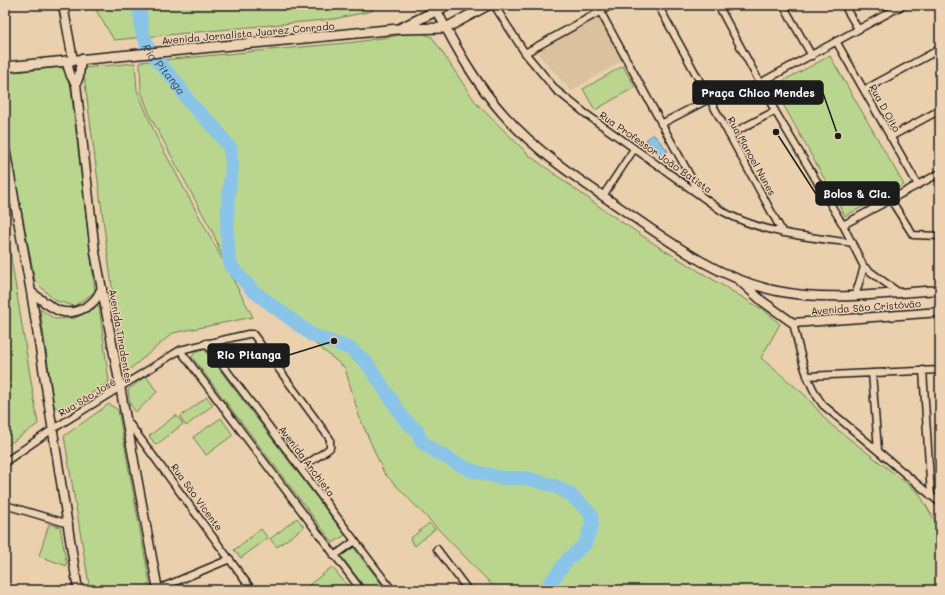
<svg xmlns="http://www.w3.org/2000/svg" width="945" height="595" viewBox="0 0 945 595" font-family="Mali,sans-serif">
<rect width="100%" height="100%" fill="#ebd0ae"/>
<filter id="ink" filterUnits="userSpaceOnUse"><feTurbulence type="fractalNoise" baseFrequency=".025" numOctaves="2"/><feDisplacementMap in="SourceGraphic" scale="8" xChannelSelector="R" yChannelSelector="G"/><feConvolveMatrix kernelMatrix="1 2 1 2 8 2 1 2 1" color-interpolation-filters="sRGB"/></filter>
<g filter="url(#ink)">
<path fill="#dbc19e" d="M599,15L623,60L571,91L537,53Z"/>
<path fill="#bad68e" stroke="#6b7955" d="M93,5H377L372,11L334,19L114,40Z
M420,32L432,37L476,103L530,156L604,210L659,247L765,311L780,324L761,358L805,395L829,423L918,492L940,529V590H497L384,473L359,416L345,368L311,340L266,308L229,272L253,317L173,333L129,370L122,362L83,68L135,63L137,90L157,138L228,270L213,233L151,118L141,91L140,62L356,42Z
M830,56L904,185L845,216L773,86Z
M623,66L635,87L595,110L583,89Z
M60,67L69,73L95,292L74,306L54,300L35,281L5,127V73Z
M5,221L38,424L5,447Z
M99,306L109,382L63,412L54,406L40,309L55,319L75,318Z
M204,349L345,535L333,543L192,357L196,351Z
M146,376L157,392L136,412L130,404L128,390Z
M207,397L213,405L186,426L180,417Z
M109,404L118,410L151,590H90L64,436Z
M176,415L183,424L156,445L149,436Z
M221,418L233,435L206,455L193,437Z
M297,518L304,527L277,547L270,539Z
M429,523L435,529L415,546L410,539Z
M49,524L60,527L67,566L39,556Z
M261,529L268,538L241,558L234,550Z
M353,547L386,590H367L341,556Z
M332,567L351,590H307L305,588Z"/>
<path fill="#8ac5e9" stroke="#5e8197" d="M653,134L668,151L661,157L646,140Z"/>
<g fill="none" stroke-linecap="round" stroke-linejoin="round">
<path stroke="#8ac5e9" stroke-width="14" id="s1" d="M139,5L142,31L149,51L177,83L189,102L214,127L230,148L232,166L228,199L227,232L229,259L232,267L252,290L312,335L351,349L367,363L404,419L417,431L422,442L436,452L470,470L501,478H526L555,486L570,494L591,514L592,524L585,544L568,559L547,587V590"/>
<defs>
<path id="minor" d="M494,5L525,53L556,90L586,114L722,211C761,233 808,237 853,243
M658,5L783,233
M718,5L775,111L843,225L864,267L898,292
M783,5L812,56
M844,5L858,29
M600,11L700,194
M836,41L918,185
M525,53L612,5
M760,83L903,5
M864,90L940,49
M661,124L709,99
M729,135L775,111
M890,137L940,110
M603,196L634,149
M891,200L913,235L940,236
M843,225L940,173
M855,296L864,267
M793,323C800,351 805,382 823,405L940,503
M206,343L392,590
M180,350L361,590
M923,370L931,496
M872,373L878,450
M807,376L940,370
M126,419L252,590
M5,462L53,429L180,350L248,334H253L256,338L330,439V448L326,451L301,468
M5,505L69,524
M437,549L468,590
M334,556L355,541
M158,589L230,559"/>
<path id="tertiary" d="M63,5L73,60
M437,11C456,48 476,84 504,115C537,152 578,179 619,207C667,240 718,279 777,291C830,302 886,293 940,290
M81,59L79,76L76,84L95,252L158,590
M66,61L71,76L76,84
M5,148L31,292L78,590
M740,281L762,301L793,323L940,312
M31,292C49,305 61,320 84,308C94,303 97,298 102,288"/>
<path id="secondary" d="M401,28L448,5
M5,67L398,29L446,28L488,5"/>
</defs>
<use href="#minor" stroke="#1c1c1c" stroke-width="9"/>
<use href="#tertiary" stroke="#1c1c1c" stroke-width="11"/>
<use href="#secondary" stroke="#1c1c1c" stroke-width="12"/>
<use href="#minor" stroke="#edd3b4" stroke-width="6"/>
<use href="#tertiary" stroke="#edd3b4" stroke-width="8"/>
<use href="#secondary" stroke="#edd3b4" stroke-width="9"/>
</g>
</g>
<g text-anchor="middle" dominant-baseline="central" stroke-width="3" stroke-linejoin="round" paint-order="stroke">
<g font-size="10" fill="#1c1c1c" stroke="#edd3b4">
<text transform="translate(248 33) rotate(-5)">Avenida Jornalista Juarez Conrado</text>
<text transform="translate(885 108) rotate(61)">Rua D Oito</text>
<text transform="translate(656 152) rotate(35)">Rua Professor João Batista</text>
<text transform="translate(752 156) rotate(61)">Rua Manoel Nunes</text>
<text transform="translate(866 307) rotate(-4)">Avenida São Cristóvão</text>
<text transform="translate(121 336) rotate(80)">Avenida Tiradentes</text>
<text transform="translate(87 397) rotate(-31)">Rua São José</text>
<text transform="translate(307 461) rotate(53)">Avenida Anchieta</text>
<text transform="translate(197 497) rotate(54)">Rua São Vicente</text>
</g>
<g font-size="11" font-style="italic" fill="#38464f" stroke="#edd3b4">
<text stroke="none"><textPath href="#s1" startOffset="71">Rio Pitanga</textPath></text>
</g>
</g>
<path fill="none" stroke="#1c1c1c" stroke-width="1.5" d="M838 136L823 93M776 132L816 194M334 341L289 355"/>
<g fill="#1c1c1c" stroke="#edd3b4" stroke-width="1.5">
<circle cx="838" cy="136" r="4"/>
<circle cx="776" cy="132" r="4"/>
<circle cx="334" cy="341" r="4"/>
</g>
<g fill="#1c1c1c" stroke="#1c1c1c" stroke-width="1.5">
<rect x="693" y="81" width="130" height="23" rx="4"/>
<rect x="816" y="182" width="83" height="23" rx="4"/>
<rect x="208" y="344" width="81" height="23" rx="4"/>
</g>
<g font-size="11" text-anchor="middle" font-weight="bold" fill="#fff">
<text x="758" y="97">Praça Chico Mendes</text>
<text x="857" y="198">Bolos &amp; Cia.</text>
<text x="249" y="359">Rio Pitanga</text>
</g>
<rect width="945" height="595" fill="none" stroke="#edd3b4" stroke-width="20"/>
<rect x="10" y="10" width="925" height="575" fill="none" stroke="#1c1c1c" stroke-width="1.5" filter="url(#ink)"/>
</svg>
